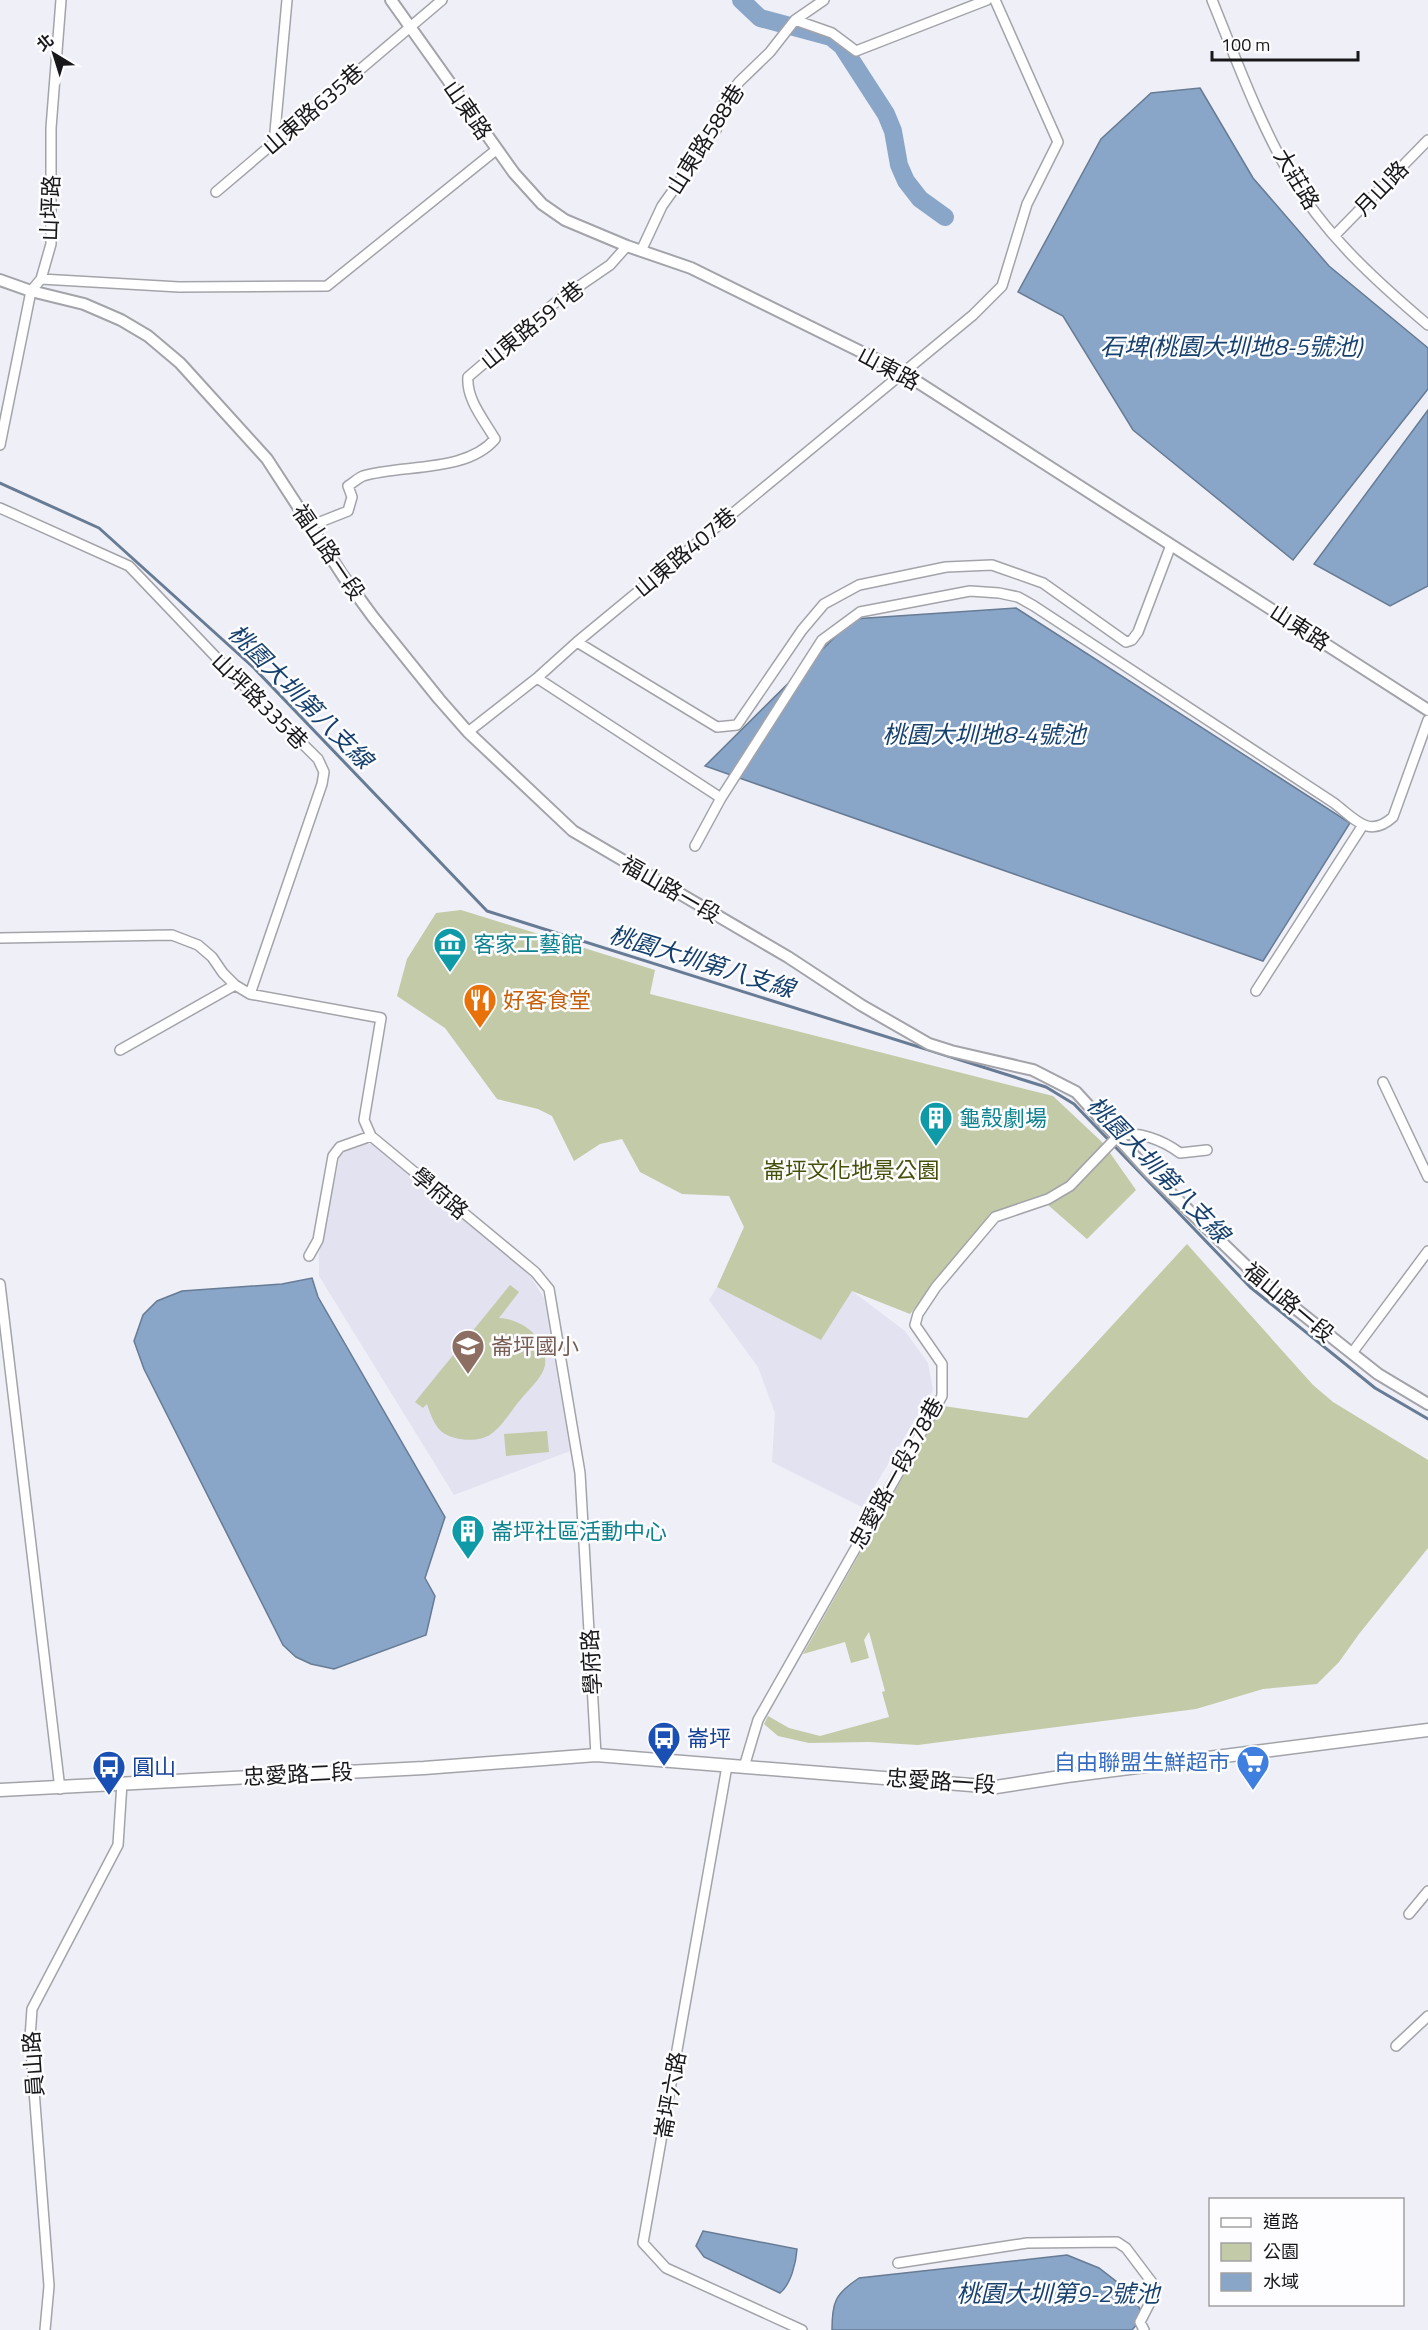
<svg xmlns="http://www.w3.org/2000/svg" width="1428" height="2330" viewBox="0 0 1428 2330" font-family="'Titillium Web','Noto Sans TC',sans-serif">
<rect width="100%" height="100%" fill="#efeff7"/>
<path fill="#e2e2f1" d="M354,1144H375L529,1274L544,1298L570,1451L454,1495L319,1276V1254L340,1156Z
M717,1287L821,1340L852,1291L905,1331L928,1363L933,1390L862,1507L772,1462L775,1413L758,1367L709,1300Z"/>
<path fill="#c2caa7" d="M461,910L655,970L650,994L1053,1096L1103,1143L1136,1190L1087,1239L1040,1198L994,1212L910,1314L852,1291L821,1340L717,1287L744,1227L729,1196L682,1194L640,1172L622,1139L600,1144L574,1161L552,1116L538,1109L497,1099L445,1028L397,996L407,959L436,913Z
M1187,1244L1313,1385L1333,1402L1428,1460V1548L1359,1634L1339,1662L1317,1684L1263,1689L1196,1709L918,1745L869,1742L809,1743L778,1736L764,1724L768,1716L789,1728L820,1736L889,1717L882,1692L885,1691L869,1632L864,1640L869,1658L851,1663L845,1642L803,1654L943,1406L1027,1418Z
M510,1285L519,1292L499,1318C522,1319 548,1338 545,1365C543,1377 529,1389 521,1399C512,1409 503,1426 491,1434C479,1443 454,1441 442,1432C434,1425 430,1413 427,1404L423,1408L415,1402Z
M547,1431L549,1452L506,1456L504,1434Z"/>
<path fill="#89a6c8" stroke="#677b94" stroke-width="1.5" d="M1200,88L1253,178L1329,266L1428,348V389L1293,560L1133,430L1063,316L1018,292L1101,139L1151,93Z
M1428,410V586L1390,606L1314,564Z
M1016,608L1350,823L1263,961L705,766L853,619Z
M312,1278L318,1297L445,1517L425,1578L435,1596L426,1635L334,1669L311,1664L296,1657L283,1645L144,1369L134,1341L143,1315L157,1301L182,1291L282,1284Z
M703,2231L797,2249C796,2263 791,2284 780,2293L704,2257L696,2246Z
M1067,2255L1099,2268L1130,2292L1144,2316L1132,2330H832C832,2302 835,2294 859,2278Z"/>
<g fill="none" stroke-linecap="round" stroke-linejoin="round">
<path stroke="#677b94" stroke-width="3" d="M0,483L99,528L254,668L487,911L1046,1087L1074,1104L1250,1287L1375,1388L1428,1419"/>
<path stroke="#89a6c8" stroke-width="18" d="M741,0L760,18L831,37L842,46L886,114L893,131L899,165L906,181L920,199L945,217"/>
<defs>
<path id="minor" d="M1212,0C1236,59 1258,120 1290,175C1324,234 1376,281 1428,325
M795,20L832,33L856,51L987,0
M274,143L287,0
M216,192L442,0
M1335,235L1428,140
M641,251L662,206L716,130L725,101L739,82L770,52L795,20L824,0
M41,279L179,287L327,286L496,150
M0,445L31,291L41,279L51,244V128L61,0
M0,508L129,566L234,676L318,759L324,772L322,784L250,994
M310,526L348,511L352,497L348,486C353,483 358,478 363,476C403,464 466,473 495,439C484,420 466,399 468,377L556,302L610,265L627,246
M577,642L717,727L737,725L802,630L824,604L859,585L946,567L992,565L1043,583L1126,642L1132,640L1138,632L1171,545
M537,678L721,798
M468,732L537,678L577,642L973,315L1002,286L1027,204L1058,142L995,0
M695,846L721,798L822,640L860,612L970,591L999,593L1018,597L1034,606L1334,803C1355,819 1369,839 1393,817L1428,720
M0,938L172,935L198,945L212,957L223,973L235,985L250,994L381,1018L364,1120L371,1136L535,1272L549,1289L580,1473L596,1755
M1256,991L1363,825
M120,1050L235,985
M1383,1082L1428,1177
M309,1256L318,1240L333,1156L340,1147L371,1136
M0,1284L60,1789
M1352,1353L1428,1251
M727,1766L643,2243L666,2268L802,2330
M744,1767L758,1720L942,1396V1364L915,1325L918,1314L936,1287L995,1217L1048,1199L1070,1186L1117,1137C1137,1129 1164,1141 1180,1153L1207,1150
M1409,1914L1428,1891
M1396,2046L1428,2016
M898,2263L1027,2243L1117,2242L1126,2248L1157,2289L1140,2322L1144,2330
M45,2330L49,2286L30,2038L32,2009L118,1845L122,1783"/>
<path id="tertiary" d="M391,0L514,173L542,204L565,220L627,246L691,268L902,372L1428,710
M0,280L31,291L84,304L121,320L148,336L180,363L267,459L343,576L373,617L439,699L468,732L573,831L788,957L861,1005L929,1044L951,1051L1033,1070L1076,1092L1150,1173L1267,1286L1378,1374L1428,1404"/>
<path id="secondary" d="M0,1790L424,1768L596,1755L996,1787L1067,1776L1428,1730"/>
</defs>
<use href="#minor" stroke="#a3a3aa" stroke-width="12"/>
<use href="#tertiary" stroke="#a3a3aa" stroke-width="14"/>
<use href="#secondary" stroke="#a3a3aa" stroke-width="15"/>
<use href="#minor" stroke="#fff" stroke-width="9"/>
<use href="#tertiary" stroke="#fff" stroke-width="10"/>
<use href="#secondary" stroke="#fff" stroke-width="12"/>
</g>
<defs>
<symbol id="museum-pin" viewBox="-11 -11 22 30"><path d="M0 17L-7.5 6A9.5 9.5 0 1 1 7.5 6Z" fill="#0f9aa8" stroke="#fdfdff"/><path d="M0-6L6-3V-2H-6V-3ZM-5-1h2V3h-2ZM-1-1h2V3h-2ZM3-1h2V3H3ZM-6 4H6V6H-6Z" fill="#fff"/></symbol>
<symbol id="restaurant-pin" viewBox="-11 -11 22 30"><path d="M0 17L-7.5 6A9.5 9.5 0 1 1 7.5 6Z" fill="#e8710a" stroke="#fdfdff"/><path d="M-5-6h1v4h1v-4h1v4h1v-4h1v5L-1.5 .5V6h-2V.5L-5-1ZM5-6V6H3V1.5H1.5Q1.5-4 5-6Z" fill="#fff"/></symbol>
<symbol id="building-pin" viewBox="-11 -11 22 30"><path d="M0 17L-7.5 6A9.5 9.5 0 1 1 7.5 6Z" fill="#0f9aa8" stroke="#fdfdff"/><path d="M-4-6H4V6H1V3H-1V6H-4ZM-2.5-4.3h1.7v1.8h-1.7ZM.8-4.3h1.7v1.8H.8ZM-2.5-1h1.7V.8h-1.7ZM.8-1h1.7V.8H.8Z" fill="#fff"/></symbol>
<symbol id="school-pin" viewBox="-11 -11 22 30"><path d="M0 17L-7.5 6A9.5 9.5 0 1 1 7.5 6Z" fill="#8d6e63" stroke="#fdfdff"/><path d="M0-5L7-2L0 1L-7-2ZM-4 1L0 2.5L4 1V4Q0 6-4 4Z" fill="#fff"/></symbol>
<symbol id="bus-pin" viewBox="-11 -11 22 30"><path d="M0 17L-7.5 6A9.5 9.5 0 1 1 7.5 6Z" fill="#1a4fb4" stroke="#fdfdff"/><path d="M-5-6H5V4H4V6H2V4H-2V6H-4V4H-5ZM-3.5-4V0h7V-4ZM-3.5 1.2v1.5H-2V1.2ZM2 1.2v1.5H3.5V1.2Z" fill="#fff"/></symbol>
<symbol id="supermarket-pin" viewBox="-11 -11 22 30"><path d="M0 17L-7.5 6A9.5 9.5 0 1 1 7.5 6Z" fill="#3f7fe0" stroke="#fdfdff"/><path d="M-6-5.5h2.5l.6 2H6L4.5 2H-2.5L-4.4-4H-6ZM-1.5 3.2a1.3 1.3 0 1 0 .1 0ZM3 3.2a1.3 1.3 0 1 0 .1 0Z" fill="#fff"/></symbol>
</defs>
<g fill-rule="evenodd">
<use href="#museum-pin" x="431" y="925" width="38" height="52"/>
<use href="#restaurant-pin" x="461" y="981" width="38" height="52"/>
<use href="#building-pin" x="917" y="1099" width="38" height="52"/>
<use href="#school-pin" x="449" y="1327" width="38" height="52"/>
<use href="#building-pin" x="449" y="1512" width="38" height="52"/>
<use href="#bus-pin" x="645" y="1719" width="38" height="52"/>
<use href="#supermarket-pin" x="1234" y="1743" width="38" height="52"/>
<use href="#bus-pin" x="90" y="1748" width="38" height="52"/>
</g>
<g text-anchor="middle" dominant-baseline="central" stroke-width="5" stroke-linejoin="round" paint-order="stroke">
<g font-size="22" fill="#18181a" stroke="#fdfdff">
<text transform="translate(313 109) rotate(-41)">山東路635巷</text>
<text transform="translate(468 110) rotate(55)">山東路</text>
<text transform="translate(705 139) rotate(-58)">山東路588巷</text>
<text transform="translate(1297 179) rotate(59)">大莊路</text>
<text transform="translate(1381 188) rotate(-46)">月山路</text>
<text transform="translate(50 208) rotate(-88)">山坪路</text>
<text transform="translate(532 325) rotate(-39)">山東路591巷</text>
<text transform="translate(889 368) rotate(28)">山東路</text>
<text transform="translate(329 552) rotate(56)">福山路一段</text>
<text transform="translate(685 552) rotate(-40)">山東路407巷</text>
<text transform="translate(1300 627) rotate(33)">山東路</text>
<text transform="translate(260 701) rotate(45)">山坪路335巷</text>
<text transform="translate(671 889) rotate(30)">福山路一段</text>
<text transform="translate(440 1193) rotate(40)">學府路</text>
<text transform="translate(1289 1302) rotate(40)">福山路一段</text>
<text transform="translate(896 1473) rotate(-61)">忠愛路一段378巷</text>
<text transform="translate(591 1662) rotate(-93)">學府路</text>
<text transform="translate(298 1774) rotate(-3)">忠愛路二段</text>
<text transform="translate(941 1781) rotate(4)">忠愛路一段</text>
<text transform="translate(33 2064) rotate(-94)">員山路</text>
<text transform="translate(670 2095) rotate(-80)">崙坪六路</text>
</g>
<g font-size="22" fill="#0d838f" stroke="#fdfdff" text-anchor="start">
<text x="473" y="944">客家工藝館</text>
<text x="959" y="1118">龜殼劇場</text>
<text x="491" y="1531">崙坪社區活動中心</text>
</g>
<g font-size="22" fill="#c56008" stroke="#fdfdff" text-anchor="start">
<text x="503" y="1000">好客食堂</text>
</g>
<g font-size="22" fill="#475008" stroke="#fdfdff">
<text x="851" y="1170">崙坪文化地景公園</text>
</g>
<g font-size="22" fill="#785e54" stroke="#fdfdff" text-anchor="start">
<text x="491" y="1346">崙坪國小</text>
</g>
<g font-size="22" fill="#164399" stroke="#fdfdff" text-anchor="start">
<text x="687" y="1738">崙坪</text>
<text x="132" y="1767">圓山</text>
</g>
<g font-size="22" fill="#366cbe" stroke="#fdfdff" text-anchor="end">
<text x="1230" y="1762">自由聯盟生鮮超市</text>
</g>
<g font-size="24" font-style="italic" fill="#16416e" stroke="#fdfdff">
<text x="1231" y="346">石埤(桃園大圳地8-5號池)</text>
<text transform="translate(301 696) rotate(45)">桃園大圳第八支線</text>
<text x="984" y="734">桃園大圳地8-4號池</text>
<text transform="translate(702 961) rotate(17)">桃園大圳第八支線</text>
<text transform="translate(1159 1169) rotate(46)">桃園大圳第八支線</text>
<text x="1058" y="2293">桃園大圳第9-2號池</text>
</g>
</g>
<rect x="1209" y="2198" width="195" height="108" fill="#fdfdff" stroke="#a1a1a3" stroke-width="1.5"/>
<rect x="1221" y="2218" width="30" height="9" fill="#ffffff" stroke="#a1a1a3" stroke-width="1.5"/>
<text x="1263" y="2228" font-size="18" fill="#18181a">道路</text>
<rect x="1221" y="2243" width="30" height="18" fill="#c2caa7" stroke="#a1a1a3" stroke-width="1.5"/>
<text x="1263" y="2258" font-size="18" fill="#18181a">公園</text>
<rect x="1221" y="2273" width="30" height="18" fill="#89a6c8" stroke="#a1a1a3" stroke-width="1.5"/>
<text x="1263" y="2288" font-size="18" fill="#18181a">水域</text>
<g transform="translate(54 54) rotate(322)" stroke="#fdfdff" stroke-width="4.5" paint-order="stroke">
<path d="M0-4.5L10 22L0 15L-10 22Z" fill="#18181a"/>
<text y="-9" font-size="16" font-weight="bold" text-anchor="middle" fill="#18181a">北</text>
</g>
<path d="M1212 51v9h146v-9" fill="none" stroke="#18181a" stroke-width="3"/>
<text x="1221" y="51" font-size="18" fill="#18181a" stroke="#fdfdff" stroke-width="4.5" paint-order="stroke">100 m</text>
</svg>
